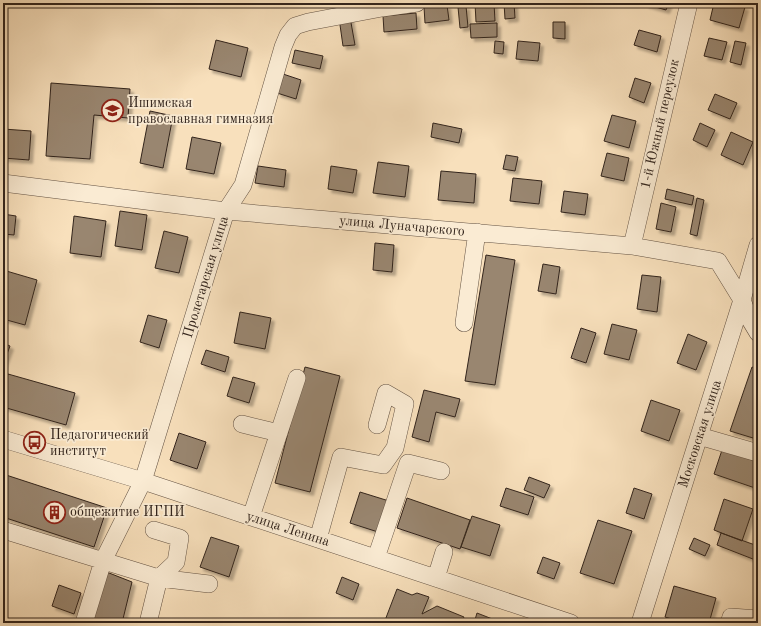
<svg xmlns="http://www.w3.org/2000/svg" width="761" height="626" viewBox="0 0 761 626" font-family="'Old Standard TT',serif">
<defs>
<filter id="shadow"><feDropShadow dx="3.5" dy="3.5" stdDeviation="1" flood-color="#0004"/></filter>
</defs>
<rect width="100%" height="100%" fill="#f8e0bc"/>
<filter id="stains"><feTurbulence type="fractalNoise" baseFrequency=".005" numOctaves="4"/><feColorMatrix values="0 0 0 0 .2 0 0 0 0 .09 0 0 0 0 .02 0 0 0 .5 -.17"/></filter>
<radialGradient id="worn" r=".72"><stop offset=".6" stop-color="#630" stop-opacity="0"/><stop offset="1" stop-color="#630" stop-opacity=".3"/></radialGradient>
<path fill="#b5a086" stroke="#816e5c" d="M3,3H230L220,5L3,4Z"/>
<path fill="#99866f" stroke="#32241c" filter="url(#shadow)" d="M475,3H494L495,21L476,22Z
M504,3H514L515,18L505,19Z
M646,3H669L666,10L645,4Z
M714,3H732L745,7L739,28L710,20Z
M447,5L449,20L425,23L424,7Z
M466,6L468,27L460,28L458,7Z
M416,13L417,29L384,32L383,16Z
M350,17L355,45L343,46L339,18Z
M553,22H565V39L553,38Z
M497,23V37L471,38L470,24Z
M639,30L661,36L657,52L634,45Z
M709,38L727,42L722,60L704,56Z
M216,40L248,48L241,77L209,69Z
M495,41L504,42L503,54L494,53Z
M518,41L540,43L538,61L516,59Z
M735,41L746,43L741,65L730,62Z
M295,50L323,56L320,69L292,63Z
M283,74L301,80L296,99L277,93Z
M635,78L651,83L644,103L629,97Z
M51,83L130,89L128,118L94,115L90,159L46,156Z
M715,94L737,103L730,119L708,110Z
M150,111L173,116L163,168L140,163Z
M612,115L636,121L629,148L604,141Z
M433,123L462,129L459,143L431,137Z
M700,123L715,130L707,147L693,140Z
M3,129L31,131L29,160L3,158Z
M731,132L753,142L743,165L721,155Z
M192,137L221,143L214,174L186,169Z
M607,153L629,158L624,181L601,176Z
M506,155L518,157L515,171L503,169Z
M378,162L409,166L405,197L373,193Z
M258,166L286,170L284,187L255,183Z
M331,166L357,170L353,193L328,189Z
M441,171L476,174L474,203L438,200Z
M513,178L542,181L539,204L510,201Z
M667,189L694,196L692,205L665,199Z
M564,191L588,194L585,215L561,212Z
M697,198L704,200L697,236L690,234Z
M661,203L676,207L671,232L656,229Z
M120,211L147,215L142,250L115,246Z
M3,214L16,216L14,235L3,234Z
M74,216L106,221L101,257L70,253Z
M164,231L188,237L179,273L155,268Z
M375,243L394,245L392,272L373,270Z
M486,255L515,260L495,385L465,381Z
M543,264L560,267L556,294L538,291Z
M3,270L37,280L25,325L3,319Z
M642,275L661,277L657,312L637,309Z
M240,312L271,318L265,349L234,343Z
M148,315L167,320L159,348L140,342Z
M612,324L637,330L629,360L604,354Z
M581,328L596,333L586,363L571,358Z
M688,334L707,342L696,370L677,363Z
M3,343L10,346L3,365Z
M206,350L229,357L225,372L201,364Z
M305,367L340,376L310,492L275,483Z
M752,367L758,369V423L753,438L730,431Z
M8,374L75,393L66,425L3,407V392Z
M233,377L255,383L249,403L227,396Z
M424,390L460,399L455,417L436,412L429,442L412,437Z
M651,400L680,410L669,441L641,431Z
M179,433L206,442L197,469L170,460Z
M722,450L758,462V489L714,474Z
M3,474L107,508L94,547L3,517Z
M529,477L550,485L544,498L524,490Z
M506,488L534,497L528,515L500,506Z
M634,488L652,494L644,519L626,513Z
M360,492L389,501L378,532L350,523Z
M407,498L470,520L460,549L397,528Z
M724,499L753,509L742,541L714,530Z
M472,516L500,525L490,556L461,547Z
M598,520L632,531L614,584L580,573Z
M721,533L758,546V561L717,545Z
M211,537L239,546L229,577L200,567Z
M694,538L710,545L705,556L689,549Z
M543,557L560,563L554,579L537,573Z
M104,571L132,582L122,623H88Z
M342,577L359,584L353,600L336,593Z
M59,585L81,593L74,614L52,606Z
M674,586L716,598L709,623H685L665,617Z
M397,589L412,595L417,593L429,597L422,614L437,606L464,617L461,623H384Z
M477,613L500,622V623H474Z"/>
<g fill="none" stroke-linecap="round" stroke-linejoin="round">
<defs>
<path id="minor" d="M3,183L226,211L632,246L718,261L742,300L749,318L758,333
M632,246L689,3
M464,323L477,232
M242,424L279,433
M699,436L758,453
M3,439L143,481L571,623
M251,517L297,378
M3,530L159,578L148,623
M154,530L180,538L176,562L159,578
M318,539L341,457L383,465L395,448L405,404L386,393L377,425
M376,558L408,463L441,471
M159,578L209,584
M436,578L444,552
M84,623L103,561L143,481L226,211L243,185L283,47L288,35L295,26L308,22L382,8L417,3
M640,623L742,300L758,245
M729,623L731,617L758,619"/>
</defs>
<use href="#minor" stroke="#645344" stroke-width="18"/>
<use href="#minor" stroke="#faebd3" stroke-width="17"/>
</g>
<defs>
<symbol id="school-ring" viewBox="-11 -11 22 22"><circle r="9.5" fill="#faebd3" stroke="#8f2418" stroke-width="1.5"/><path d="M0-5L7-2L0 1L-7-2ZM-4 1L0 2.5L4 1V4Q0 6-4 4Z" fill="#8f2418"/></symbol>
<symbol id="bus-ring" viewBox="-11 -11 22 22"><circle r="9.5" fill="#faebd3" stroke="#8f2418" stroke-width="1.5"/><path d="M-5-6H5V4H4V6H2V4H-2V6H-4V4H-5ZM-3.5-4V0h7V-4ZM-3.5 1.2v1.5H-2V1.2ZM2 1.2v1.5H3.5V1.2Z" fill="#8f2418"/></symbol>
<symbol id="building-ring" viewBox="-11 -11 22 22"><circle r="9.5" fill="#faebd3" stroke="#8f2418" stroke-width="1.5"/><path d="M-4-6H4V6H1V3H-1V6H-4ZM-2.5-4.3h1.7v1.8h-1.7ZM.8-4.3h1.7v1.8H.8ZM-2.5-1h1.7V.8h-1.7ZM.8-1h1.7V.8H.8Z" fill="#8f2418"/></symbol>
</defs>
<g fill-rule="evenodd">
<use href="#school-ring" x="100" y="98" width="25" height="25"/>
<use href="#bus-ring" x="22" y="430" width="25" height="25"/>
<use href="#building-ring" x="42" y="500" width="25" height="25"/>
</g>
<g text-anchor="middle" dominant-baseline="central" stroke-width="3.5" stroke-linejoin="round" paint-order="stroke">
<g font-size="14" fill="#32241c" stroke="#faebd3" text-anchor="start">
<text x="128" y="103">Ишимская<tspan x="128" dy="16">православная гимназия</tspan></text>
<text x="50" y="435">Педагогический<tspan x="50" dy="16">институт</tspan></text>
<text x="70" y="512">общежитие ИГПИ</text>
</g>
<g font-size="14" fill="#32241c" stroke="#faebd3">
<text transform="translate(660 124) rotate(-77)">1-й Южный переулок</text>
<text transform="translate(402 226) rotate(5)">улица Луначарского</text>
<text transform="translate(206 277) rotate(-73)">Пролетарская улица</text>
<text transform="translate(700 434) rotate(-72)">Московская улица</text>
<text transform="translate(288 529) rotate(18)">улица Ленина</text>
</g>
</g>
<rect width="761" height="626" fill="none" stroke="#f8e0bc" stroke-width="16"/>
<rect x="4" y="4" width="753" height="618" fill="none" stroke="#32241c" stroke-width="2"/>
<rect x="8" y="8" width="745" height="610" fill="none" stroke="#32241c"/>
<rect width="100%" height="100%" filter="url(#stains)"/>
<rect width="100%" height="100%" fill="url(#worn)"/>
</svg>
